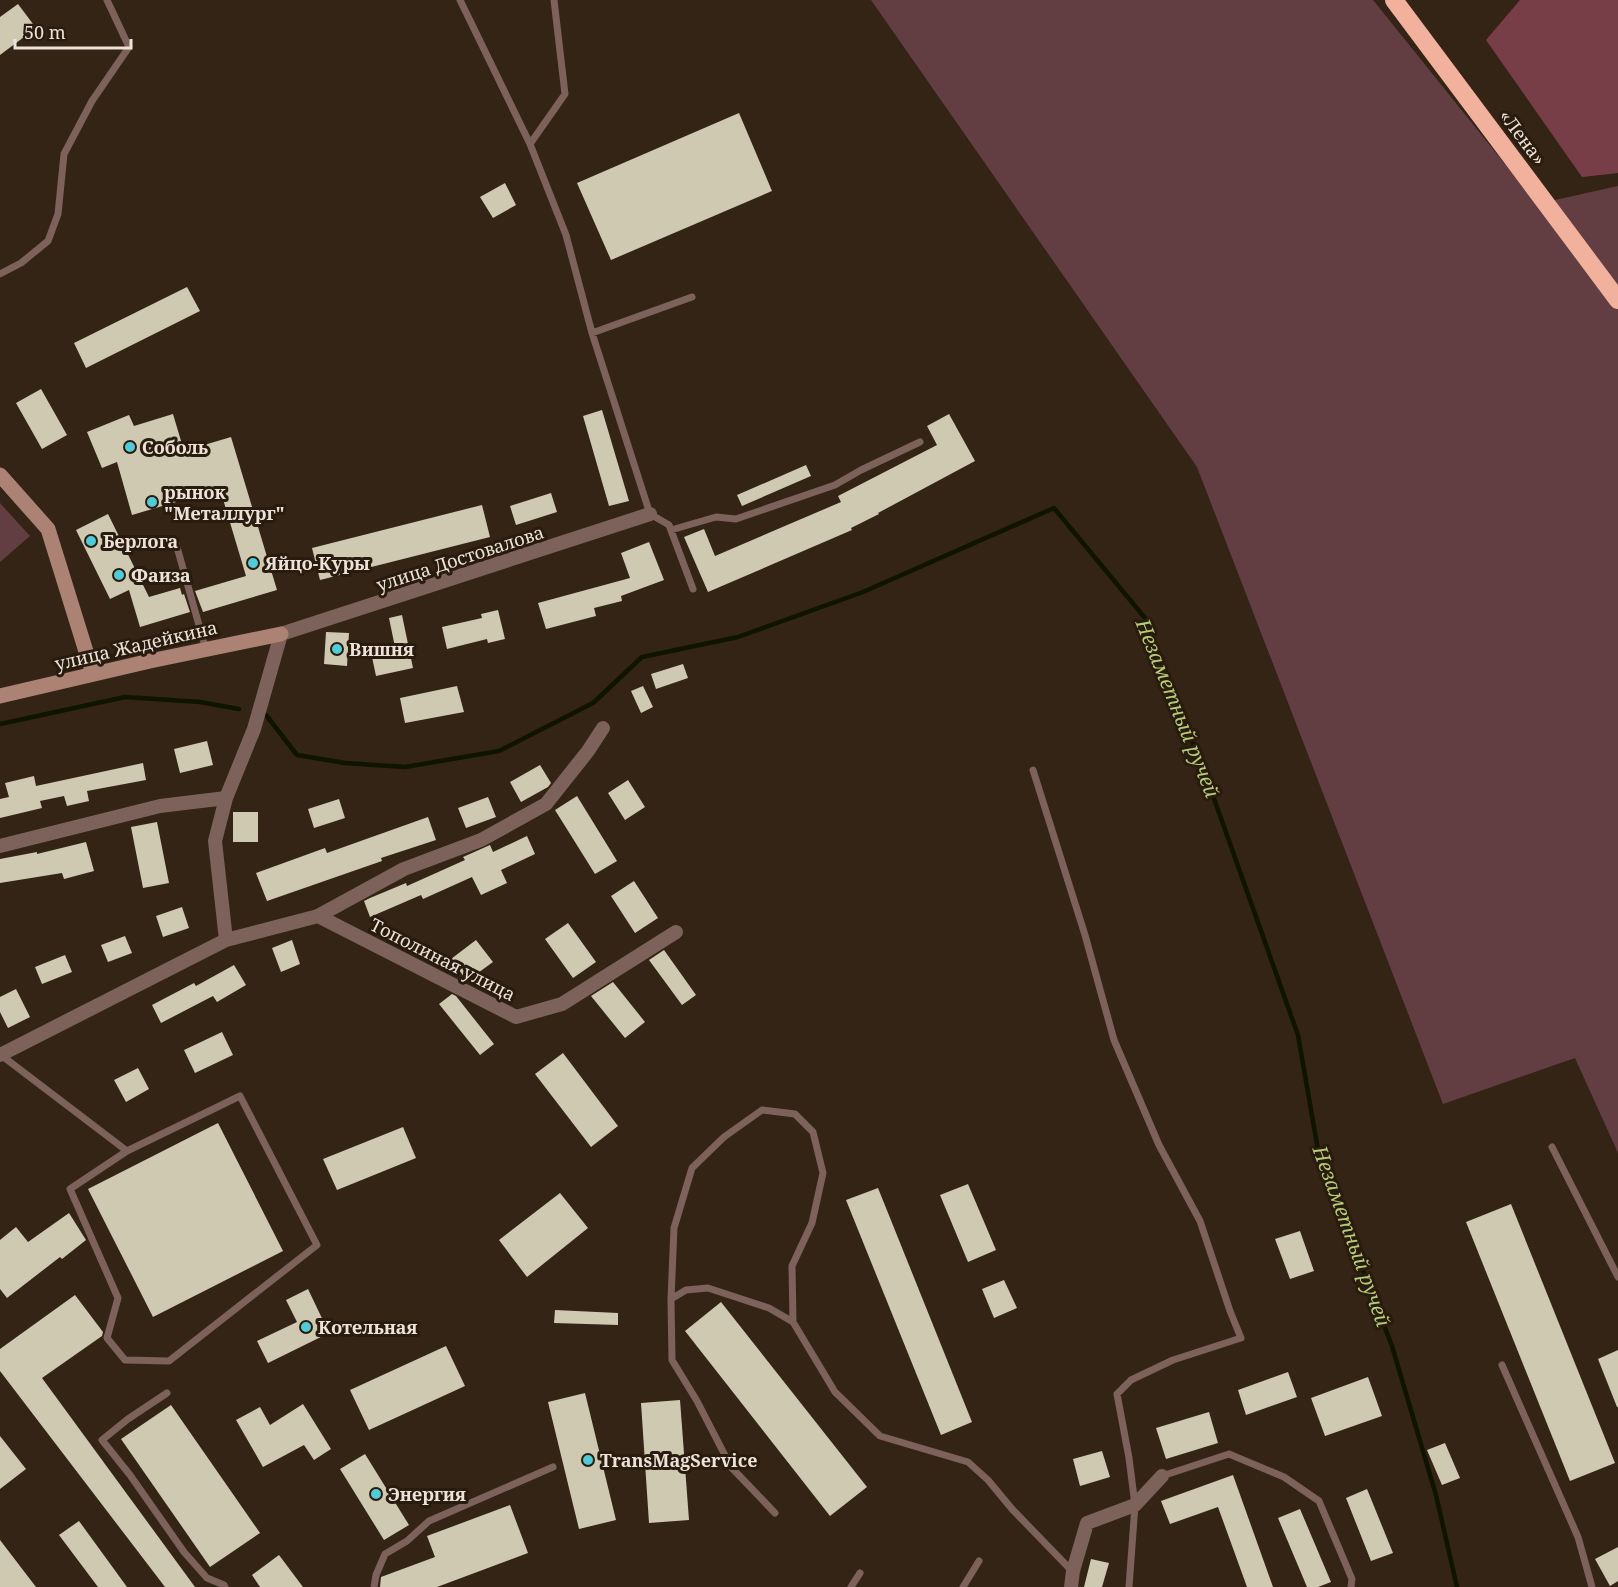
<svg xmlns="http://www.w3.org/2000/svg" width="1618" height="1587" viewBox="0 0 1618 1587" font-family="'Noto Serif',serif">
<rect width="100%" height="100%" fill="#332416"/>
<path fill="#623e43" d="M871,0H1373L1537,204L1618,186V1153L1575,1058L1443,1104L1197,467Z
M0,503L30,536L0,562Z"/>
<path fill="#783e48" d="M1520,0H1618V173L1582,177L1486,40Z"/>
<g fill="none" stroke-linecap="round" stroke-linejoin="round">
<path stroke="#0e1400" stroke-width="4.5" d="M266,715L297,755L345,763L405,767L499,751L593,703L642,657L738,637L863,592L1054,508L1145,618L1212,793L1298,1035L1319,1156L1392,1346L1436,1495L1457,1587
M0,724L125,697L200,702L239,709"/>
</g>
<path fill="#d0c9b2" d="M18,4L36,28L0,55V17Z
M739,113L772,191L611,260L577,183Z
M505,183L516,205L493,218L480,197Z
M187,287L200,311L86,368L74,343Z
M41,389L67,435L42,449L16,403Z
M602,410L629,501L609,506L583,416Z
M173,414L184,451L231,437L277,590L203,612L195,591L246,576L220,489L132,515L117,462L102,468L87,432L129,415L134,426Z
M949,414L975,461L878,513L879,514L851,528L852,530L708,592L684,537L704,529L715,556L841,502L838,496L937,445L927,426Z
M806,465L811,476L742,506L737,495Z
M551,493L557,512L516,525L510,506Z
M482,505L490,537L320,580L312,548Z
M108,514L149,597L180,588L182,595L184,594L190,612L140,627L129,590L110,599L76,530Z
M649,542L664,580L621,596L622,601L594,608L596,616L546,629L538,603L630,578L621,553Z
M498,610L505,639L488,643L487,639L447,649L442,627L482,618L481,614Z
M402,615L413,668L376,676L372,657L396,652L389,618Z
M326,632L349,633L347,666L324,664Z
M683,664L688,678L656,689L651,674Z
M457,686L464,712L405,723L400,698Z
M643,686L653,707L641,713L631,691Z
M207,741L213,765L180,773L174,749Z
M143,763L146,780L87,791L89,801L67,806L64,796L40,801L42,808L0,818V799L9,797L5,783L34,776L36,786Z
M540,765L551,783L548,787L521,802L510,782Z
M628,780L645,807L625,820L608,793Z
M577,796L617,861L595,874L555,810Z
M488,797L496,817L466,828L458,808Z
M339,799L345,818L314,828L308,809Z
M233,812H258V842H233Z
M428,817L436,840L381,858L382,861L267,901L256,873L325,848L327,853Z
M157,822L169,883L143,888L131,827Z
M527,836L535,854L501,870L507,883L481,895L472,877L423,899L421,895L370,917L364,901L370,898L406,883L407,886L465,860L463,857L490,845L493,852Z
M86,842L94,871L64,879L62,873L0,883V859L37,852V854Z
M634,881L658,918L635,933L611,896Z
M182,907L189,928L163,937L156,916Z
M568,923L596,962L573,978L545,939Z
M125,936L132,953L108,962L101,945Z
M292,940L300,964L281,972L272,948Z
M476,940L493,962L467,981L451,959Z
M664,950L696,995L682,1005L649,960Z
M65,955L72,972L42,984L35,967Z
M234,965L246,985L217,1002L213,996L161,1023L152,1005L194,983L196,986Z
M613,982L645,1022L625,1038L591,996Z
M16,989L30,1017L8,1028L0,1012V997Z
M452,994L456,996L494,1044L480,1055L439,1004Z
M222,1032L233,1055L195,1073L184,1050Z
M563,1053L618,1126L591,1147L535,1074Z
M138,1068L149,1089L126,1102L114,1080Z
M218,1123L283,1251L153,1317L88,1189Z
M403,1127L416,1158L337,1190L323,1159Z
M968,1184L996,1250L968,1262L940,1195Z
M878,1188L972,1422L941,1435L846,1200Z
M560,1193L588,1228L527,1277L499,1240Z
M1511,1204L1615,1463L1570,1481L1466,1222Z
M69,1213L86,1240L62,1259L60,1257L7,1298L0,1289V1240L16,1227L28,1242Z
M1300,1231L1314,1271L1290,1279L1275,1239Z
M1004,1280L1017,1308L994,1318L982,1289Z
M308,1289L329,1333L268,1363L257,1341L297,1322L286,1300Z
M75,1295L103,1332L102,1336L42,1378L195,1587H165L0,1371V1349Z
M721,1302L867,1487L830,1516L685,1331Z
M555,1310L618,1313V1325L554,1323Z
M446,1346L465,1386L369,1430L350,1390Z
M1618,1350V1407H1617L1598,1359Z
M1288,1372L1297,1397L1246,1415L1238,1390Z
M1368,1377L1382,1416L1325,1436L1311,1398Z
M585,1393L616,1520L579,1529L548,1402Z
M680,1400L689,1520L649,1523L641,1403Z
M303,1404L331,1449L314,1460L304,1445L263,1467L236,1420L260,1407L270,1425Z
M171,1405L260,1533L210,1567L121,1439Z
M1209,1412L1218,1443L1166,1459L1156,1428Z
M0,1436L26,1469L0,1489Z
M1445,1443L1460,1478L1442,1485L1427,1450Z
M1102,1451L1110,1477L1080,1486L1073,1459Z
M365,1454L409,1525L384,1540L340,1469Z
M1233,1475L1273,1587H1247L1218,1507L1170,1524L1161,1501Z
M1367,1489L1393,1553L1371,1561L1346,1498Z
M510,1505L528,1553L437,1587H380L381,1577L435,1557L427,1536Z
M1300,1509L1331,1582L1318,1587H1307L1278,1518Z
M79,1521L127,1587H98L59,1535Z
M0,1540L36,1587H0Z
M1618,1547V1581L1610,1586L1595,1559Z
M279,1555L303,1587H260L252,1575Z
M1091,1559L1109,1563L1102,1587H1084Z"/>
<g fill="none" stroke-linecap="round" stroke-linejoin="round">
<path stroke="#7c625a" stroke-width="7" d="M460,0L530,144
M554,0L565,94L530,144L566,235L592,333L650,514L669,525L693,589
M0,274L21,263L48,241L58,214L64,154L92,101L129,47L107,0
M592,333L692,297
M671,530L716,517L736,519L835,485L861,470L920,442
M175,540L206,650
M1033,770L1085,935L1114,1040L1159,1145L1200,1221L1230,1311L1241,1338L1173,1360L1131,1380L1117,1394L1129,1458L1135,1505L1129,1587
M1,1055L127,1151L240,1096L317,1245L169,1361L125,1360L107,1338L118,1298L70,1189L127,1151
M1552,1147L1618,1277
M671,1299L674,1228L692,1168L724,1137L762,1110L795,1114L813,1132L823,1173L812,1223L792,1266L793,1322
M1502,1365L1578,1537L1592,1587
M167,1393L128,1419L102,1440L130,1475L184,1552L207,1578L224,1585L225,1587
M1162,1476L1229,1454L1284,1477L1319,1501L1352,1579L1351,1587
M775,1513L731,1467L697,1401L672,1360L671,1299L686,1290L708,1288L769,1308L793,1322L835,1392L880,1436L968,1462L988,1480L1012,1509L1072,1571
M374,1587L376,1575L385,1554L407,1541L429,1521L553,1467
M851,1587L860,1573
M963,1587L979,1561"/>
<path stroke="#7c625a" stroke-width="14" d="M0,846L160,806L226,798
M318,916L404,869L481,840L546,804L588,751L603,728
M226,940L215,841L226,798L254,729L281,634L650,514
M0,1055L226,940L318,916L516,1017L562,1004L676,932
M1071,1587L1073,1571L1087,1523L1135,1505L1162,1476"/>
<path stroke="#ac8275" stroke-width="15" d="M0,475L48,529L93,674
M0,696L150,661L281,634"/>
<path stroke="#f2b19d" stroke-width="18" d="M1394,0L1618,300"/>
</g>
<g fill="#52cbd8" stroke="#291b0d" stroke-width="2">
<circle cx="130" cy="447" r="6"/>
<circle cx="152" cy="502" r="6"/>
<circle cx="91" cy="541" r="6"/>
<circle cx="253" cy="563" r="6"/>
<circle cx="119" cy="575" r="6"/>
<circle cx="337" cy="649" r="6"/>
<circle cx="306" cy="1327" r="6"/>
<circle cx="588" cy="1460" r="6"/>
<circle cx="376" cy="1494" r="6"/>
</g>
<g text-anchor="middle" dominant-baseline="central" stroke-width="6" stroke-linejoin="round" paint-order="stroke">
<g font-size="18" fill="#ece2d9" stroke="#291b0d">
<text transform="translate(1523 137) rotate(53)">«Лена»</text>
<text transform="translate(460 558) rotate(-18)">улица Достовалова</text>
<text transform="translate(136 645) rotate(-13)">улица Жадейкина</text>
<text transform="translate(443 959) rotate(27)">Тополиная улица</text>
</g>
<g font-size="18" font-weight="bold" fill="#ece2d9" stroke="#291b0d" text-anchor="start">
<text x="142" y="447">Соболь</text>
<text x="164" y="492">рынок<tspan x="164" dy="21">"Металлург"</tspan></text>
<text x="103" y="541">Берлога</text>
<text x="265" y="563">Яйцо-Куры</text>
<text x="131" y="575">Фаиза</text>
<text x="349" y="649">Вишня</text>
<text x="318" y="1327">Котельная</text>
<text x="600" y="1460">TransMagService</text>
<text x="388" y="1494">Энергия</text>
</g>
<g font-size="20" font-style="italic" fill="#b5cb78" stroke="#291b0d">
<text transform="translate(1178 708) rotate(68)">Незаметный ручей</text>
<text transform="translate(1352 1236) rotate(70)">Незаметный ручей</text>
</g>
</g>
<path d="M15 39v9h116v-9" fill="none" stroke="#ece2d9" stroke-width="3"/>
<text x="24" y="39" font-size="18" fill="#ece2d9" stroke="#291b0d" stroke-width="4.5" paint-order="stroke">50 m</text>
</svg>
